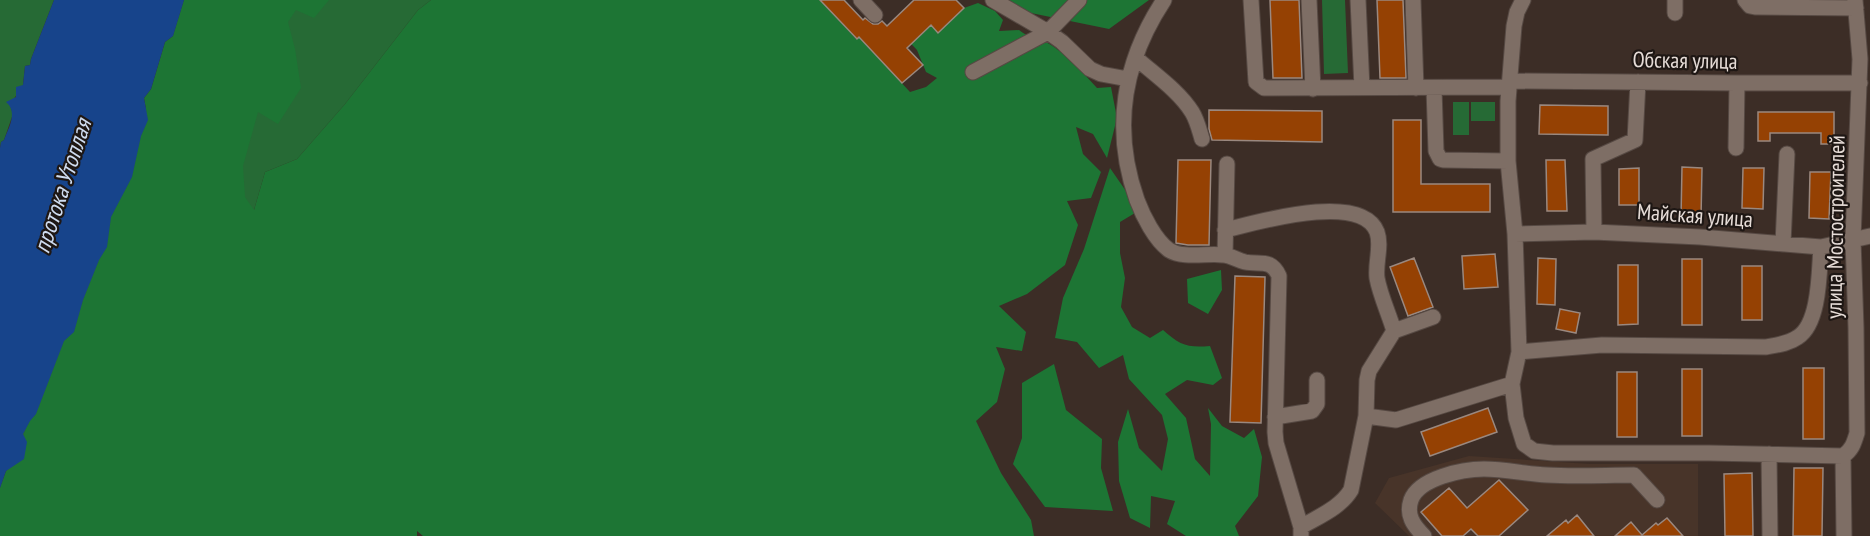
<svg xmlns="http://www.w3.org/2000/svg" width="1870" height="536" viewBox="0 0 1870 536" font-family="'PT Sans Narrow',sans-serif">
<rect width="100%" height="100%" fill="#3c2d26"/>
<path fill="#483429" d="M1469,456L1590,464H1698V536H1409L1375,503L1389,478Z"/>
<path fill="#266a35" d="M0,0H54L31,59L30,65L25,66L23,85L10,105L13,114L4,140L1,142L0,148Z
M184,0H431L418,10L345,104L297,159L265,172L254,210L0,536V488L173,36Z
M1322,0H1345L1348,73L1324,74Z
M1453,102H1469V135H1453Z
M1471,102H1495V121H1471Z"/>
<path fill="#1d7534" d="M184,0H329L314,18L296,10L288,22L295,49L301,88L278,124L258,112L243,166L245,197L254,210L265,172L297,159L345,104L418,10L431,0H820L856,39L859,37L910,92L926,87L937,78L926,72L917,50L898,30L911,28L920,36L931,25L938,33L964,8L978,3L995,11L1003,20L999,31L1019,30C1027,37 1036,37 1046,42C1065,52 1082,72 1097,88L1111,87L1117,118L1107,158L1093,134L1076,127L1083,154L1101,172L1091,198L1067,201L1078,225L1065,265L1027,294L999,306L1026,332L1022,351L996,347L1005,369L997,402L976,421L1001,473L1031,520L1034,536H423L417,531V536H0V488L6,471L24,459C23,441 22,427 36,414L64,341L74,332L83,300L99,260L107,247L111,217L132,177L141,136L148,120L144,98L151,89L165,42L173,36Z
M1009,0H1149L1109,29L1026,12Z
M1110,168L1128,194L1135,213L1120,222V253L1125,278L1121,307L1132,327L1150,338L1163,330C1180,345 1187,348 1210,346L1222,378L1213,385L1187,380L1165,394L1186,418L1195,459L1210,476L1211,424L1208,408L1222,426L1244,438L1254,429L1262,457L1258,496L1235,526L1239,536H1186L1167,524L1175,501L1151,496L1150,528L1130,518L1119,481L1118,442L1128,409L1139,448L1162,471L1168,439L1162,415L1129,379L1123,355L1099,368L1077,342L1055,338L1063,298L1084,249Z
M1221,270L1222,290L1208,314L1188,303L1187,279Z
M1054,364L1066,410L1102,439L1101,468L1113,511L1045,507L1013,464L1022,438V383Z"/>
<path fill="#17448b" d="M54,0H184L173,36L165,42L151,89L144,98L148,120L141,136L132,177L111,217L107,247L99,260L83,300L74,332L64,341L36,414L30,421L23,434L27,442L24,459L6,471L0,488V148L1,142L4,140C9,127 18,112 6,102L16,97V87L23,85L25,66L30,65L31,59Z"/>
<path fill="#954103" stroke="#9a887f" stroke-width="1.5" d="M820,0H844L863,20L865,18L873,24H878L882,21L887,26L914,0H956L964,8L938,33L931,25L907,48L923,65L902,83L859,37L857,39Z
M1270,0H1299L1302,78H1273Z
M1377,0H1403L1406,78H1380Z
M1540,105L1608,106V135L1539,134Z
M1209,110L1322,111V142L1212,140L1209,129Z
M1758,112H1834V144H1821V133H1770V141H1758Z
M1393,120H1421V184H1490V212H1393Z
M1178,160H1211L1209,245H1188L1176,243Z
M1546,160H1565L1567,211H1547Z
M1682,167L1702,168L1701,218H1681Z
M1639,168V205H1619V169Z
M1743,168H1764L1763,209L1742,208Z
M1810,172H1831L1829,219L1809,218Z
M1495,254L1498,287L1464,289L1462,256Z
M1414,258L1433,307L1408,316L1390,267Z
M1538,258L1556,259L1555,305L1537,304Z
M1682,259H1702V325H1682Z
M1618,265H1638V324L1618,325Z
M1742,266H1762V320H1742Z
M1235,276L1265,277L1261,423L1230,422Z
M1560,309L1580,313L1576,333L1556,329Z
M1803,368H1824V439H1803Z
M1682,369H1702V436H1682Z
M1617,372H1637V437H1617Z
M1488,408L1497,432L1430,456L1421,432Z
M1794,468H1823L1822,536H1793Z
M1752,473L1753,536H1725L1724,474Z
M1499,480L1528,510L1499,536H1478L1471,529L1463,536H1442L1421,512L1449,488L1467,508Z
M1577,515L1594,536H1547L1566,520L1568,523Z
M1667,518L1683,536H1615L1631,522L1642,535L1656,523L1658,525Z"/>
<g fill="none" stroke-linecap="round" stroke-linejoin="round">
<defs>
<path id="minor" d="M861,0L875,15
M993,0L1048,32L1062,42L1090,69L1101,74L1128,79
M1164,0C1123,62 1112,130 1137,200C1143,216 1155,240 1169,250C1183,259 1207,253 1223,255C1230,255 1237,260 1245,262C1260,265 1271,258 1279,276L1275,432L1276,443L1301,527V536
M1251,0L1256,82L1264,88L1509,87
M1309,0L1313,89
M1358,0L1362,88
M1413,0L1416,88
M1523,0L1517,12L1514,26L1508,101V161L1515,234L1519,352L1512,384L1516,418L1524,444L1534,451L1553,453H1709L1843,456C1852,450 1854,443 1857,433L1856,328L1853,239L1860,59L1855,0
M1745,0L1750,6L1755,7L1856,8
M1675,13V0
M1136,58C1154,74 1179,91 1192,112C1197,120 1199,129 1202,139
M973,72L1048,32L1079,0
M1510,81L1737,83H1860
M1434,88L1436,151L1440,159L1443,160L1508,161
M1736,148L1737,83
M1225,230C1255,223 1361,191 1377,232C1382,246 1375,263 1377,278C1380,295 1389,314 1394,331L1369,371L1367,380L1366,416L1351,490C1340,508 1319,516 1301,527
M1594,232L1593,159L1635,140L1638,82
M1515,234L1594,232L1700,237L1821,247L1870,236
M1783,244L1787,154
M1225,255L1227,164
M1394,331L1433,317
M1519,352L1602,345L1766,347C1777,345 1788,344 1798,337C1820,323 1819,271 1821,247
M1366,416L1396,420L1512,384
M1275,417L1312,411L1317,404V380
M1769,454L1770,536
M1843,456L1844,536
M1424,536C1413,525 1406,515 1411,500C1419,478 1463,469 1484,469C1505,469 1526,474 1547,475C1576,477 1606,475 1634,475L1657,500"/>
</defs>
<use href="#minor" stroke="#564943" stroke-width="17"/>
<use href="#minor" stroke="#7e6e65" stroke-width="15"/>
</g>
<g text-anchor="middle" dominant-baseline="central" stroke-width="4.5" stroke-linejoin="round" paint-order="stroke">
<g font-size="22" fill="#e6dcd7" stroke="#1e1714">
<text transform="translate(1685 60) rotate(1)">Обская улица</text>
<text transform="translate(1695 215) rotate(4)">Майская улица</text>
<text transform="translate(1835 227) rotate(-89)">улица Мостостроителей</text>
</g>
<g font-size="24" font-style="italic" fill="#cfdcf0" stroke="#1e1714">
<text transform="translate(62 186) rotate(-72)">протока Утоплая</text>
</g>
</g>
</svg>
